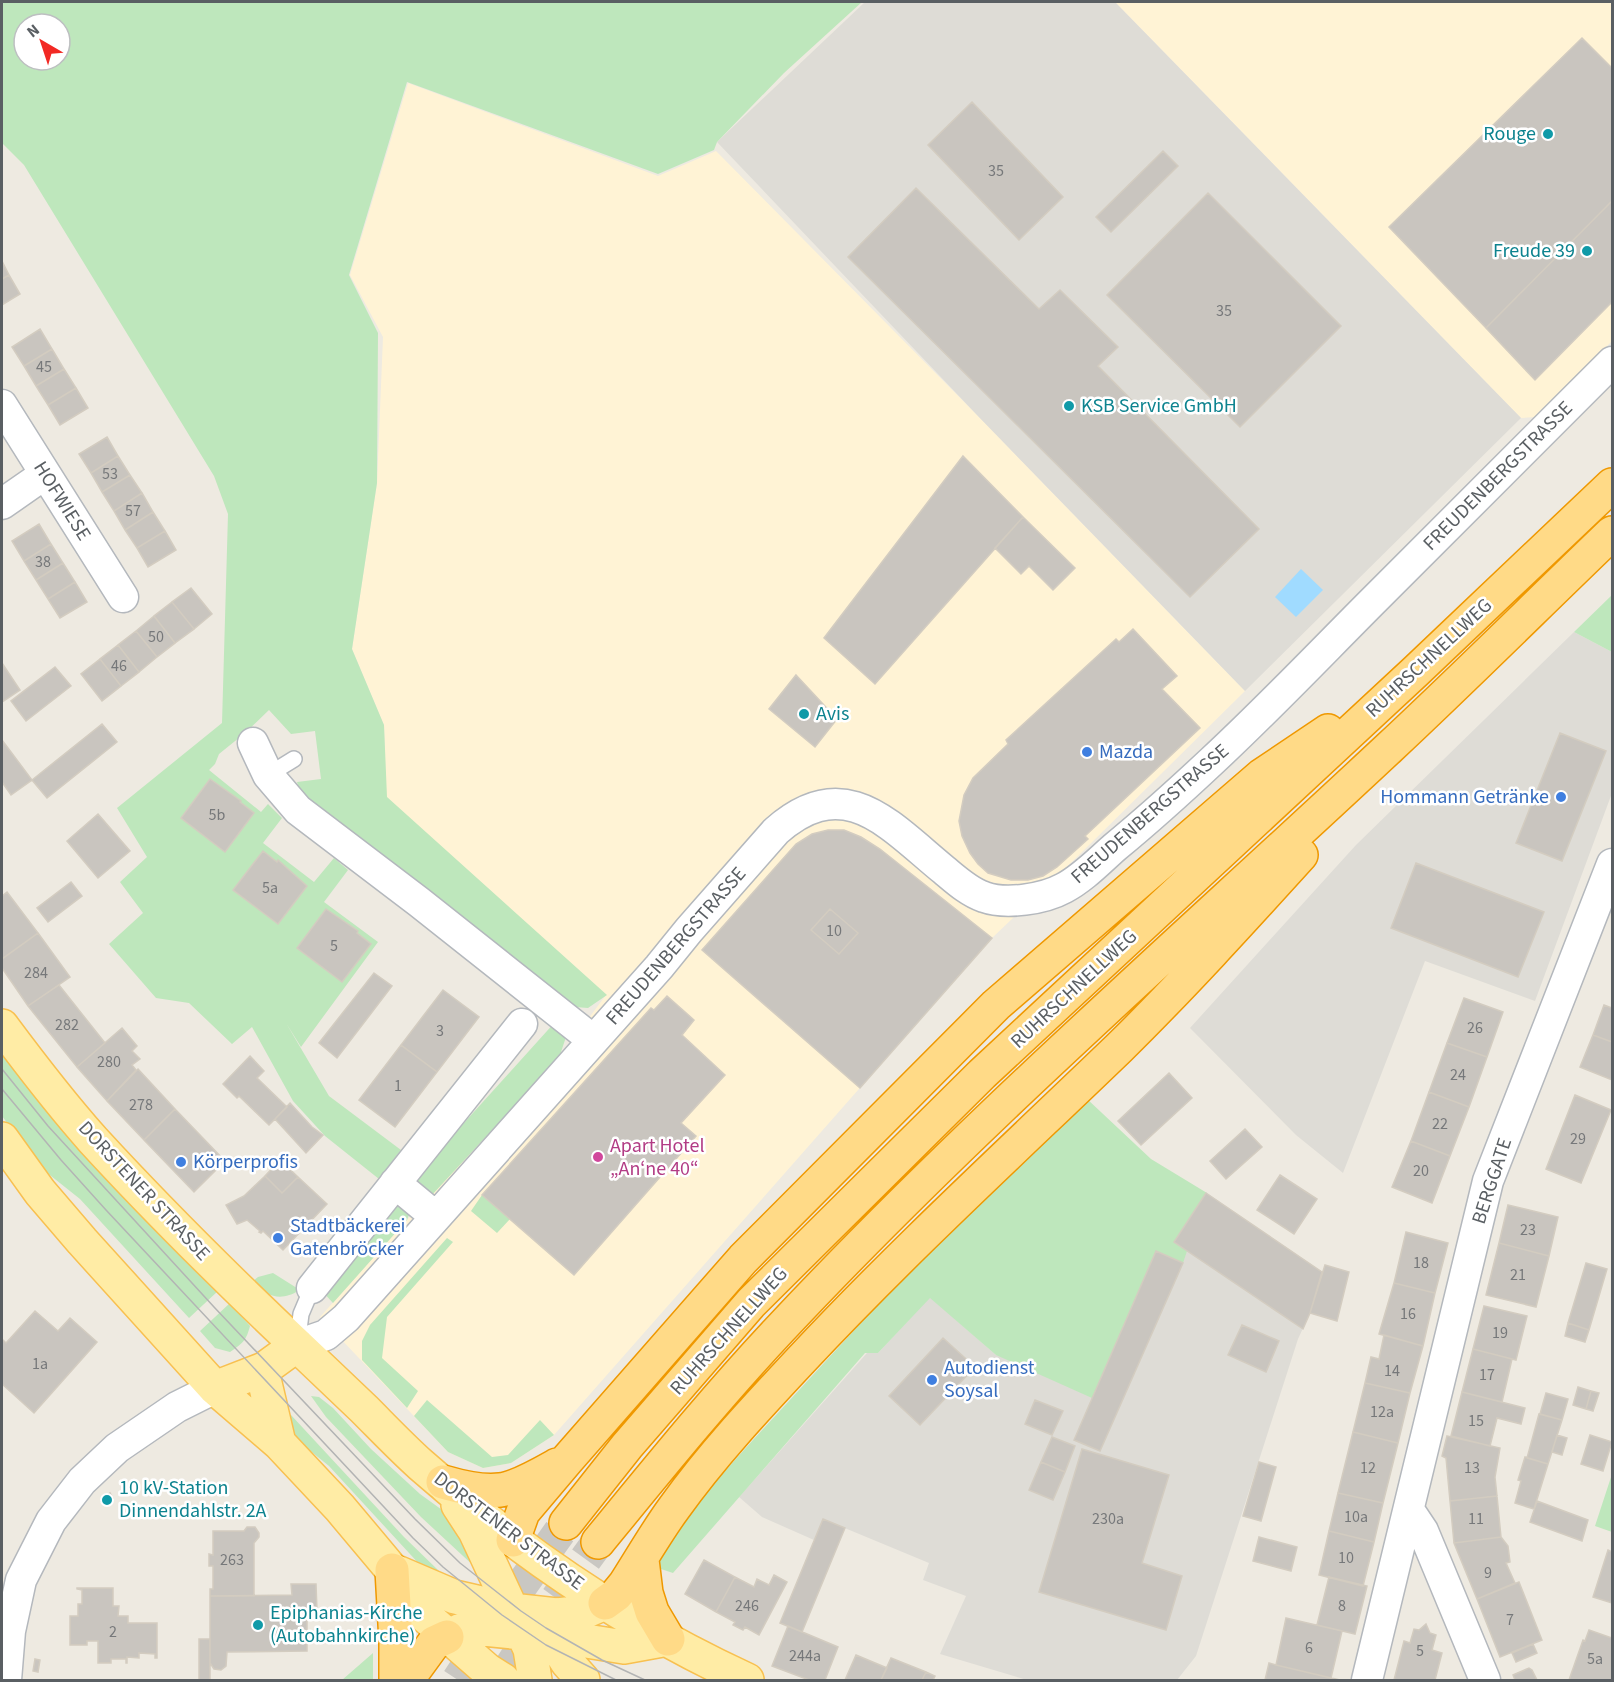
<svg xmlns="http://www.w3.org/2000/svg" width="1614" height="1682" viewBox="0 0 1614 1682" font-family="'Source Sans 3',sans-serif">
<rect width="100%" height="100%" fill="#eeeae1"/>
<path fill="#fff3d5" d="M1115,2H1612V341L1536,417L1521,418Z
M408,83L658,176L716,151L977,415L1245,691L1077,857L992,938L554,1435L511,1463L483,1468L448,1452L320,1317L407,1220L559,1058L606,995L386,797L384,725L352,649L377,483L383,337L350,275Z"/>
<path fill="#dedcd6" d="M865,2H1115L1521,418L1245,691L977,415L717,142Z
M1574,632L1612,652V793L1535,1001L1425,961L1343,1173L1296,1135L1190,1028L1356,845Z
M1207,1193L1322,1272L1310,1313L1298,1339L1196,1656L1177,1680H1027L940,1654L966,1596L923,1580L929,1563L823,1519L814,1540L762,1517L739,1497L867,1353H878L930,1297L996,1355L1156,1251L1182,1263L1174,1242Z"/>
<path fill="#bee7bc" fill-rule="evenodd" d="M2,2H862L784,73L717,142L714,150L658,174L407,82L349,275L378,333L377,483L352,649L384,725L387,797L607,995L588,1008L575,1007L316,809L300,792L297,782L321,779L315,731L291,734L269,710L245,733L219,754L215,764L209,770L261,812L268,804L282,818L263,843L314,882L334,858L348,870L324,902L378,942L301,1047L286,1023L329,1096L401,1150L379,1179L325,1136L293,1101L252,1027L232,1044L189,1003L156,998L109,944L143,913L120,882L147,857L117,808L222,723L228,514L214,476L24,165L2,143ZM24,24H60V60H24Z
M1612,595V652L1574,632Z
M556,1021L567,1034L559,1058L432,1195L409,1175L444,1145Z
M2,1051L218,1291L189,1318L80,1199L41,1168L2,1116Z
M1086,1098L1151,1159L1207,1193L1174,1242L1187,1251L1183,1263L1156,1252L1092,1398L996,1355L930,1298L878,1353H865L673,1573L658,1568L661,1557L706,1492L753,1440L883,1299Z
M482,1195L510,1219L497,1233L471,1211Z
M395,1198L410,1212L407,1220L333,1303L321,1290Z
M447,1238L453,1242L387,1317L382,1358L418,1391L407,1408L362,1360V1341L370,1325Z
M273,1273L300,1290C280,1302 268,1297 252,1282L258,1277Z
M230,1303L250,1326C246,1341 243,1343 230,1352L215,1348L200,1331Z
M311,1396L319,1397L333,1408L371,1449L420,1494L456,1520L476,1568L421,1517L326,1417Z
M427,1400L492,1457L508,1455L540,1420L554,1435L511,1463L483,1468L448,1452L414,1416Z
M291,1415L404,1537L439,1571L435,1574L421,1566L329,1466L297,1440L290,1420Z
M1612,1474V1532L1595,1526Z
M373,1653V1680H342Z"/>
<path fill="#a0dbff" d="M1301,569L1323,590L1296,617L1275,597Z"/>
<path fill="#c9c5bf" stroke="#d3ccc0" stroke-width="1.5" d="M1582,38L1612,68V201L1486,328L1389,227Z
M972,102L1063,197L1019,240L928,145Z
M1163,151L1178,166L1111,232L1096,217Z
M916,188L1039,309L1060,290L1118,347L1098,366L1259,529L1190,597L848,257Z
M1208,193L1341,326L1240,427L1107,295Z
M1612,201V302L1535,380L1486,328Z
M2,261L9,275L2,279Z
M9,275L20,294L2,305V279Z
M40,329L52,349L24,366L12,347Z
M52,349L64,369L36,386L24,366Z
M64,369L76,388L48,405L36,386Z
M76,388L88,408L60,425L48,405Z
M107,437L118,456L91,473L79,454Z
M118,456L130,475L102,492L91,473Z
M963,456L1023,517L875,684L824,638Z
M130,475L142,493L114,511L102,492Z
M142,493L153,512L125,530L114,511Z
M153,512L165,531L137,548L125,530Z
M1023,517L1075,568L1053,590L1029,566L1021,574L995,548Z
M39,524L51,544L24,561L12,541Z
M165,531L176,550L148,567L137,548Z
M51,544L63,563L36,580L24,561Z
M63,563L75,582L48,599L36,580Z
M75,582L87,602L60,618L48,599Z
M191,588L212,614L194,629L172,602Z
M172,602L194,629L175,643L154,616Z
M154,616L175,643L157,657L136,631Z
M1133,629L1177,676L1162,689L1200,728L1085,836L1088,839L1057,867L1043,876L1028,880H1011L988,873L978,864L970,853L962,836L959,821L964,795L973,778L1008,744L1006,740L1116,639L1119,642Z
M136,631L157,657L139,672L118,645Z
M118,645L139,672L121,686L100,659Z
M100,659L121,686L102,701L81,674Z
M2,663L20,690L2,702Z
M55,667L71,686L26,721L11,701Z
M796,675L837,719L815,747L769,709Z
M102,724L117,742L47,798L32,780Z
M1560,733L1606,751L1562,861L1516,843Z
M2,740L32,780L11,795L2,782Z
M210,779L241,801L240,802L254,813L225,852L181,818Z
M98,814L130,851L98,878L67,841Z
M828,830H844L861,837L880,849L992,938L860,1088L702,950L796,844L812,834Z
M263,851L277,862L278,860L307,886L278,924L233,890Z
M1416,863L1544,912L1518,977L1391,928Z
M71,882L82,896L48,922L37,908Z
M7,892L38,933L2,959V896Z
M326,909L358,931L357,933L371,944L342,982L297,948Z
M830,909L858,933L839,954L811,930Z
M38,933L70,977L28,1006L2,968V959Z
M374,973L392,986L337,1058L319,1043Z
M59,985L105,1043L77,1067L28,1006Z
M443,990L479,1017L437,1072L401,1045Z
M667,996L694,1020L682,1035L725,1075L681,1123L696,1136L574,1275L482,1195L651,1008L654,1010Z
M1464,998L1503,1012L1487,1057L1447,1043Z
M1604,1005L1612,1008V1042L1593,1035Z
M122,1028L137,1046L132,1051L140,1059L132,1065L136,1070L107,1101L77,1067Z
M1593,1035L1612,1042V1080L1580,1067Z
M1447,1043L1487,1057L1469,1107L1429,1092Z
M401,1045L437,1072L395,1127L359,1100Z
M250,1056L264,1071L257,1078L287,1107L269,1125L239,1096L237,1098L223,1084Z
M138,1069L175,1109L144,1140L107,1101Z
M1169,1073L1192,1098L1141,1145L1118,1121Z
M1429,1092L1469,1107L1450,1156L1411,1141Z
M1575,1095L1611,1110L1581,1183L1546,1169Z
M290,1103L312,1127L323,1135L306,1153L275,1119Z
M175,1109L225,1161L194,1192L144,1140Z
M1245,1129L1262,1147L1226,1179L1210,1161Z
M1411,1141L1450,1156L1432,1203L1392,1187Z
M280,1160L298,1177L282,1193L265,1176Z
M1280,1175L1317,1199L1294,1234L1257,1210Z
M265,1176L282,1193L298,1177L327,1204L283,1250L263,1231L261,1233L259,1232L260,1231L247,1220L237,1224L226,1205L244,1196Z
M1206,1193L1322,1272L1310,1313L1303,1329L1174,1242Z
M1508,1205L1558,1217L1549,1256L1499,1243Z
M1406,1232L1448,1243L1435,1293L1394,1283Z
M1499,1243L1549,1256L1536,1307L1486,1295Z
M1156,1251L1183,1263L1100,1451L1074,1440Z
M1586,1263L1607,1269L1589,1330L1568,1323Z
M1325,1265L1349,1272L1337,1321L1310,1313Z
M1394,1283L1435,1293L1423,1346L1379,1334Z
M1484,1306L1527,1316L1516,1360L1473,1349Z
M35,1311L58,1331L70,1318L97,1342L34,1413L2,1384V1339L6,1343Z
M1568,1323L1589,1330L1585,1342L1565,1336Z
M1242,1325L1279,1341L1266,1372L1228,1355Z
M1384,1335L1423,1346L1410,1393L1365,1383L1371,1357L1379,1359Z
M943,1338L975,1367L920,1425L889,1396Z
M1473,1349L1512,1359L1502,1402L1462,1392Z
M1365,1383L1410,1393L1398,1443L1353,1432Z
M1578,1387L1591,1391L1586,1409L1573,1405Z
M1591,1391L1599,1393L1593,1411L1586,1409Z
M1462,1392L1525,1408L1521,1424L1497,1418L1490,1446L1451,1436Z
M1546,1393L1568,1399L1562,1420L1540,1414Z
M1035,1400L1063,1411L1052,1435L1025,1424Z
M1539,1414L1562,1420L1548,1464L1527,1458Z
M1353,1432L1398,1443L1383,1503L1338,1493Z
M1557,1435L1567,1438L1562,1455L1552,1452Z
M1590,1435L1612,1442L1603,1471L1581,1464Z
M1447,1436L1500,1448L1495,1477L1497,1496L1450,1501L1446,1458L1442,1456Z
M1052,1437L1075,1446L1065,1472L1041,1462Z
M1082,1449L1169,1475L1142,1563L1182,1576L1166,1630L1039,1592Z
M1525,1457L1548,1464L1534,1509L1515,1503L1521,1481L1518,1480Z
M1041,1462L1065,1472L1053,1500L1029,1490Z
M1259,1462L1276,1467L1261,1521L1243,1516Z
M110,1493L113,1498L105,1505L101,1501Z
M1338,1493L1383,1503L1374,1542L1329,1531Z
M1497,1496L1501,1537L1454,1543L1450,1501Z
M1537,1501L1588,1520L1582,1541L1530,1522Z
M823,1519L845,1528L802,1632L780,1623Z
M247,1527H255L259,1533V1537L254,1543V1596H210V1589H213V1566H209V1554L213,1555V1531H244Z
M1329,1531L1374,1542L1363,1586L1319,1575Z
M1259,1537L1297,1547L1291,1571L1253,1561Z
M1501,1537L1508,1546L1510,1562L1506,1563L1515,1583L1477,1599L1454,1543Z
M1608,1550L1612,1552V1603L1593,1597Z
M704,1560L735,1577L716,1612L685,1594Z
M774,1575L787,1582L759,1635L745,1627L743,1630L733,1625L735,1622L716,1612L735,1577L754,1587L757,1579L769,1585Z
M1329,1577L1367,1586L1355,1634L1317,1625Z
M1519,1582L1542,1640L1500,1657L1477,1599Z
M291,1584H316L317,1611H307V1651L227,1652L226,1666L221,1670L214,1669L210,1663V1596L292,1595Z
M77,1588H113V1606H119L118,1616H128V1623H157V1658H155V1654L139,1653V1658L127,1657V1663H126V1659H111V1663H98V1641H87V1645H70V1616H78V1604H82V1590L77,1589Z
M1286,1618L1342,1631L1331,1678L1276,1665Z
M1426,1624L1430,1633L1436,1635L1432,1650L1442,1653L1435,1680H1394L1404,1641L1410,1643L1414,1629L1419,1630Z
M788,1626L838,1647L825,1680H809L772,1666Z
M1589,1630L1612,1638V1680H1569L1583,1640L1585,1641Z
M199,1639H210V1680H199Z
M1533,1644L1537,1653L1516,1662L1512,1653Z
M856,1655L887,1668L881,1680H845Z
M891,1658L926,1672L922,1680H881Z
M35,1659L40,1660L38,1672L33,1671Z
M1269,1663L1276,1665L1340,1680H1265Z
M1529,1668L1532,1670L1537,1680H1515L1513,1675Z
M926,1672L935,1676L933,1680H922Z"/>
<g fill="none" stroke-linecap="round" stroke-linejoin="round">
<path stroke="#c9c7c2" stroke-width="33" stroke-dasharray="33 16" stroke-linecap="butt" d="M458,1680L506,1607L566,1523
M502,1680L536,1627L598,1542"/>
<defs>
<path id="service" d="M268,775L294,759
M297,1345L301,1314L312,1288"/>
<path id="minor" d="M2,405L123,597
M2,504L45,474
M253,743L268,775L298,810L419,902L593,1040
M395,1183L436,1217
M312,1288L522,1024
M297,1345L326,1335L346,1318L659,967L689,930L776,831C845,770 889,825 944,870C956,880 969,892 984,897C1006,905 1044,899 1064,888C1083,878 1099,861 1115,847C1149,819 1181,790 1213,760C1269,708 1322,652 1376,598C1455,519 1534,441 1612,362
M1409,1510L1423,1531L1485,1680
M6,1680L10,1631L21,1580L51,1521L82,1481L117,1448L177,1407L215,1388
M1367,1680L1488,1181L1612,864"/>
<path id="primary" d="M2,1026C31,1065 61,1104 93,1140C160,1213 230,1282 302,1350C322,1369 343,1389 364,1409C383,1428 401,1447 421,1465C519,1551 629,1626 747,1680
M2,1139L40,1192L82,1241L215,1388L279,1443L340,1508L392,1570L423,1614L487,1670L503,1680
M264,1369V1379L279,1443
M215,1388L264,1369L297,1345
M458,1505L475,1531L530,1649L535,1680
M392,1570L455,1597L511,1610L557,1615L584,1612L605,1603
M543,1624L567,1662L583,1680
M447,1637L459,1631L473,1628L561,1637L624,1647L668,1639"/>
<path id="motorway" d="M443,1482C461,1487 480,1492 500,1490C517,1488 541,1474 557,1465
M566,1523L627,1446L751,1303L982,1074L1416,671L1612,485
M513,1540L523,1512L567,1460L743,1259L996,1005L1261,776L1328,731
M598,1542C657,1470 716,1397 780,1329C972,1124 1185,939 1390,747C1465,677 1538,604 1612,533
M642,1560L646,1593L652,1612L668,1639
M392,1570L396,1642V1680
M605,1603L616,1595L625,1584C641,1559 657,1531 674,1508C712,1455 757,1407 801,1360C903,1251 1012,1151 1119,1048C1182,986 1242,920 1301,855
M407,1680L434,1643L447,1637"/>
</defs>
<use href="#service" stroke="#b4b8bd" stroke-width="18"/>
<use href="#minor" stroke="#b4b8bd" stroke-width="33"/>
<use href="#primary" stroke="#f8c050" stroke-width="36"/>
<use href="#motorway" stroke="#ef9800" stroke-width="36"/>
<use href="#service" stroke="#fff" stroke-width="15"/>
<use href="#minor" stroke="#fff" stroke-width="30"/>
<use href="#primary" stroke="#ffeca5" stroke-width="33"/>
<use href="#motorway" stroke="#ffda87" stroke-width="33"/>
<path stroke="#b3b4b4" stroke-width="1.5" d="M2,1069L48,1126L214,1307L415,1519L460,1563L521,1611L546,1628L602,1660L645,1680
M2,1089L61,1160L106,1210L413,1538L443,1567L502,1615L546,1645L616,1680"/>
</g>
<g fill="#0f9aa8" stroke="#fff" stroke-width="2">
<circle cx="1548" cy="134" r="6"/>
<circle cx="1587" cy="251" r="6"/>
<circle cx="1069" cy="406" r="6"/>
<circle cx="804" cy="714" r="6"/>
<circle cx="107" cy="1500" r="6"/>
<circle cx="258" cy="1625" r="6"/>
</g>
<g fill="#3f7fe0" stroke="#fff" stroke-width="2">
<circle cx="1087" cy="752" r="6"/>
<circle cx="1561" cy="797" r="6"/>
<circle cx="181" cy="1162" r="6"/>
<circle cx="278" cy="1238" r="6"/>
<circle cx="932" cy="1380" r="6"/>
</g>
<circle fill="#d1479c" stroke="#fff" stroke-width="2" cx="598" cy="1157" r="6"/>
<g text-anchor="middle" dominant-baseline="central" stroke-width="5" stroke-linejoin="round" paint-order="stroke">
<g font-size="16" fill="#76787a">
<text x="996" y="171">35</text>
<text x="1224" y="311">35</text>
<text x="44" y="367">45</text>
<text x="110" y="474">53</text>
<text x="133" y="511">57</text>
<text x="43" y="562">38</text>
<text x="156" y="637">50</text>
<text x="119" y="666">46</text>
<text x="217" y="815">5b</text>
<text x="270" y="888">5a</text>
<text x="834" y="931">10</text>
<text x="334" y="946">5</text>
<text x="36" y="973">284</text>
<text x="67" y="1025">282</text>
<text x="1475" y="1028">26</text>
<text x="440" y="1031">3</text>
<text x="109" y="1062">280</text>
<text x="1458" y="1075">24</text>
<text x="398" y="1086">1</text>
<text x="141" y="1105">278</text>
<text x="1440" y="1124">22</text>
<text x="1578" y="1139">29</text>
<text x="1421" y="1171">20</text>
<text x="1528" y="1230">23</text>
<text x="1421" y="1263">18</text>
<text x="1518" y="1275">21</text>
<text x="1408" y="1314">16</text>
<text x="1500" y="1333">19</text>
<text x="40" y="1364">1a</text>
<text x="1392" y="1371">14</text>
<text x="1487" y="1375">17</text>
<text x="1382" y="1412">12a</text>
<text x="1476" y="1421">15</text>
<text x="1368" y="1468">12</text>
<text x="1472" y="1468">13</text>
<text x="1356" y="1517">10a</text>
<text x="1108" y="1519">230a</text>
<text x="1476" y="1519">11</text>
<text x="1346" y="1558">10</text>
<text x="232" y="1560">263</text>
<text x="1488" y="1573">9</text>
<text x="747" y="1606">246</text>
<text x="1342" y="1606">8</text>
<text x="1510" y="1620">7</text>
<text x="113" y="1632">2</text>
<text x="1309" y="1648">6</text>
<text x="1420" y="1651">5</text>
<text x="805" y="1656">244a</text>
<text x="1595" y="1659">5a</text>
</g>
<g font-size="20" fill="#0d838f" stroke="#fff" text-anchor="start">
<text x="1536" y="134" text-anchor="end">Rouge</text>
<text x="1575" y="251" text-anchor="end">Freude 39</text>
<text x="1081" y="406">KSB Service GmbH</text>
<text x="816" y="714">Avis</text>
<text x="119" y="1488">10 kV-Station<tspan x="119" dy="23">Dinnendahlstr. 2A</tspan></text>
<text x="270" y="1613">Epiphanias-Kirche<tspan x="270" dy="23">(Autobahnkirche)</tspan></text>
</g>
<g font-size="20" fill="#5a5f63" stroke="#fff">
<text transform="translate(1498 476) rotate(-45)">FREUDENBERGSTRASSE</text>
<text transform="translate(62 501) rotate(58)">HOFWIESE</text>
<text transform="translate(1429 658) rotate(-43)">RUHRSCHNELLWEG</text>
<text transform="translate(1150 814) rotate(-41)">FREUDENBERGSTRASSE</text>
<text transform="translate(676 946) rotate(-49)">FREUDENBERGSTRASSE</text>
<text transform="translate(1074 989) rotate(-43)">RUHRSCHNELLWEG</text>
<text transform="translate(1492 1181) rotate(-72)">BERGGATE</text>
<text transform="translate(144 1191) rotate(47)">DORSTENER STRASSE</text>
<text transform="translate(729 1331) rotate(-48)">RUHRSCHNELLWEG</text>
<text transform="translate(509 1531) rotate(37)">DORSTENER STRASSE</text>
</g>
<g font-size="20" fill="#366cbe" stroke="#fff" text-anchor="start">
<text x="1099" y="752">Mazda</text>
<text x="1549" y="797" text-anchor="end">Hommann Getränke</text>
<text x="193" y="1162">Körperprofis</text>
<text x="290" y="1226">Stadtbäckerei<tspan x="290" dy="23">Gatenbröcker</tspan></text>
<text x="944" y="1368">Autodienst<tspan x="944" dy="23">Soysal</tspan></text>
</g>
<g font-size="20" fill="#b23c85" stroke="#fff" text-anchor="start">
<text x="610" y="1146">Apart Hotel<tspan x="610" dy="23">„An‘ne 40“</tspan></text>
</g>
</g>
<rect width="1614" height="1682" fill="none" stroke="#5a5f63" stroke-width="6"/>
<g transform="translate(42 42) rotate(321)"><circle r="28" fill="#ffffff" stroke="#bdbfc1" stroke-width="1.5"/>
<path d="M0-4.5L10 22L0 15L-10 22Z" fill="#f22924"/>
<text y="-9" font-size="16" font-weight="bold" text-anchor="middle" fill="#5a5f63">N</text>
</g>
</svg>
